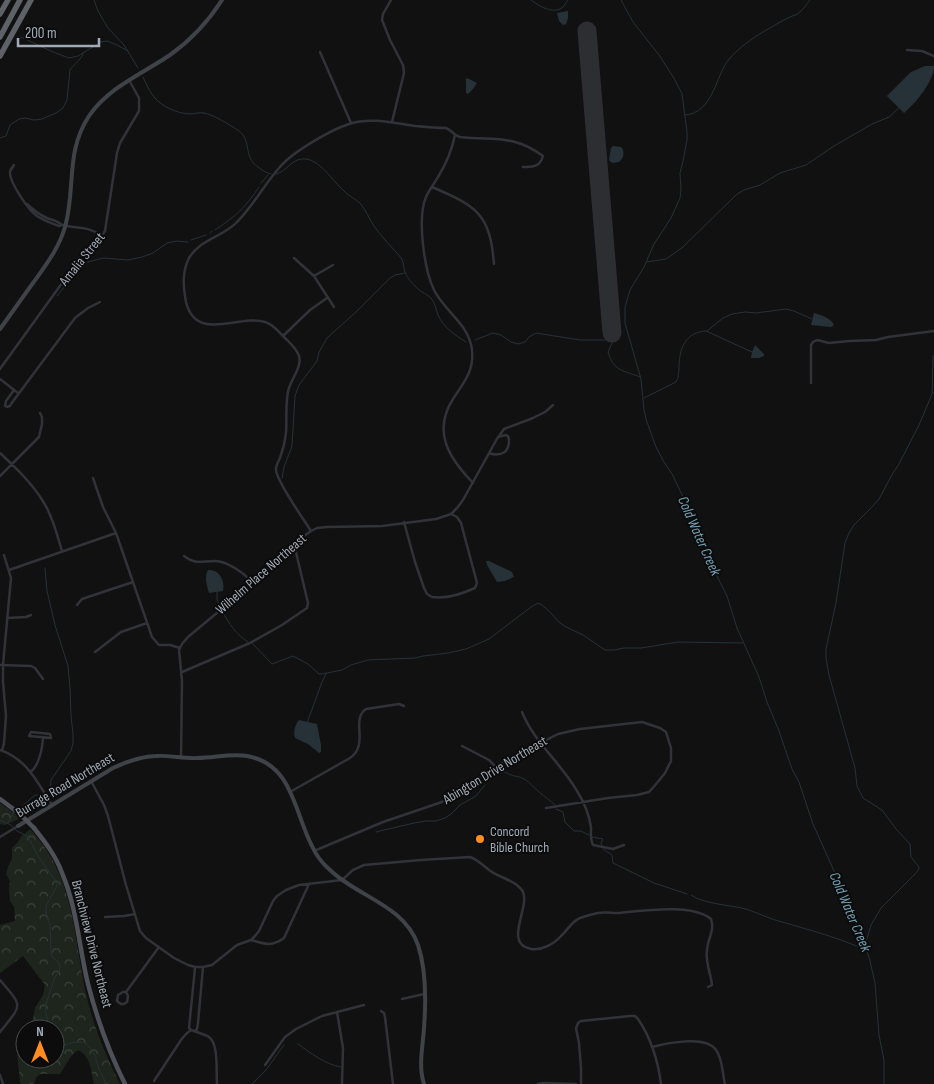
<svg xmlns="http://www.w3.org/2000/svg" width="934" height="1084" viewBox="0 0 934 1084" font-family="'Sofia Sans Condensed',sans-serif">
<defs>
<pattern id="forest-crowns" width="20" height="18" patternUnits="userSpaceOnUse" patternTransform="scale(1.25)"><rect width="20" height="18" fill="#1d251d"/><path d="M2 6a3 3 0 1 1 6 0M12 15a3 3 0 1 1 6 0" fill="none" stroke="#3b423b"/></pattern>
</defs>
<rect width="100%" height="100%" fill="#111112"/>
<path fill="url(#forest-crowns)" d="M0,803L21,818L5,825L0,824Z
M30,829C38,838 45,847 51,857C76,901 76,954 88,1002C95,1030 107,1058 120,1084H94C91,1072 91,1056 78,1050C69,1056 66,1066 60,1074H40L36,1078L34,1084H21L20,1081L16,1043L25,1030V1059H55V1029H26L33,1019L35,1008L43,995L45,985L23,956L0,973V925L15,921L14,907L10,901L9,890L10,881L6,874L8,867L12,859V848L18,842L21,837Z"/>
<path fill="#263237" d="M568,11V18L566,24L563,25L559,21L557,13Z
M925,66H934C934,81 916,103 904,113L887,96L911,72Z
M467,78L477,83L473,89L468,94L466,93V79Z
M613,146L621,147C625,151 624,158 619,162L612,163L609,160L611,148Z
M814,313C821,315 831,318 834,325L831,327L811,325Z
M755,345L764,354V356L759,358H751L752,352Z
M486,561H489L512,572L514,577L505,581L497,582L487,565Z
M208,570C220,570 225,580 223,591L209,593C207,586 204,577 208,570Z
M299,720L317,724L321,745V752L319,753L308,744L295,738C293,733 295,724 299,720Z"/>
<g fill="none" stroke-linecap="round" stroke-linejoin="round">
<path stroke="#263237" stroke-width="1" d="M94,0L98,11L108,28L124,45L138,68
M531,0C539,6 553,15 563,7C565,5 566,2 568,0
M621,0L633,22L659,55L675,80L682,94L687,132V140L683,161L680,173L681,189L680,198L671,218L654,244L644,267L630,290L625,307V323L641,379L644,410L646,419L656,447L664,462L672,474L703,538L712,566L727,596L737,628L759,677L767,702L779,731L792,769L799,782L813,824L843,891L869,957L875,983L879,1035L884,1060V1084
M21,37L53,52L69,58L78,56L101,42L107,41L117,45L128,51
M143,77C146,84 150,92 154,97C162,107 177,113 189,114C194,114 199,112 204,113C212,114 232,126 239,131C252,141 243,157 258,167C262,170 266,173 271,174
M685,115C714,113 715,75 730,58C739,48 751,39 763,32C772,27 781,21 790,17C794,15 797,15 800,12C804,8 807,4 810,0
M0,138L6,136L10,125L19,119L25,118L34,120L42,119L56,113L63,108L67,100L70,70C74,64 81,60 83,54
M276,174C286,172 292,159 302,159C319,157 333,182 344,191C349,196 355,199 360,203C366,210 369,219 374,226C382,238 393,248 402,259C404,264 403,269 406,274C408,279 414,285 418,289C422,293 427,294 431,298C435,303 436,309 438,315C443,327 455,335 466,342
M261,183L268,175
M215,230C236,216 245,208 259,187
M210,233L212,231
M191,240L206,235
M647,262L666,259L683,247L737,194L744,190L760,185L780,173L806,165L834,146L872,124L889,117L900,107
M57,296L77,271L88,262L103,258L128,260L142,257L153,253L167,243L177,241L188,242
M707,331L723,318L732,314L745,312L756,313L786,309L794,311L812,319
M475,340L493,333L501,335L511,342L518,344L525,342L529,337L536,333L580,340H610L612,343L608,352C614,372 623,370 640,377
M644,398L676,382C679,377 678,375 679,370C679,356 681,341 694,334C699,332 702,331 706,331L752,352
M282,478L284,467L292,446L295,396L299,385L317,361L319,352L327,338L357,311L390,278L395,275L405,273
M45,568L47,591L55,625L68,666L70,688L71,716L73,734V743L71,751L51,780L50,793
M217,592V599L220,607
M222,611C229,624 236,634 248,642
M252,643L272,664L293,656L308,664L319,674H322L342,670L351,665L368,660L415,658L423,656L448,653L466,649L489,639L531,607L538,603L542,605L549,611L559,622L566,627L583,635L605,650H614L624,648H641L678,642L743,643
M307,723L322,682L326,674
M488,781L496,774L505,772C512,777 517,775 524,779C530,782 534,788 539,792C545,797 550,800 555,805
M20,808L35,795H41
M556,809L563,812L565,822L574,831H581L589,835
M0,820L11,825L17,831L25,835L29,838L38,856L57,883V886L46,906V912L50,925L51,954L52,957L58,962L60,967L59,972L55,977L45,1007L49,1029
M8,823L14,812
M376,832L414,823L426,821H436L445,818L451,814L460,805L476,796L485,785
M592,837L603,839L601,843L602,845
M603,849L612,855L613,863L654,883L687,894
M691,895C703,904 731,905 746,909C758,913 770,919 782,922C810,930 839,938 866,950
M864,941L867,939L871,925L881,908L915,874L919,869V867L911,857L910,844L896,829L882,810L863,798L857,786L855,768L829,675L826,658V649L836,603L845,543L849,533L854,525L870,509L879,499L893,473L899,464L919,425L932,394L933,356
M298,1044C311,1053 324,1064 341,1067
M55,1047C64,1047 70,1042 79,1042C92,1041 96,1060 99,1069C101,1074 104,1078 106,1084
M252,1084L266,1070L284,1045"/>
<path stroke="#2c2e32" stroke-width="19" d="M587,31L612,333"/>
<path stroke="#313338" stroke-width="2.5" d="M391,0L383,14L382,20L390,40L403,65L404,73L392,122
M907,50L922,51L934,56
M320,52L351,123
M455,135C452,150 446,164 438,177C434,184 429,190 426,197C417,218 424,269 434,290C445,312 469,324 472,350C474,372 464,382 453,399C432,432 449,458 473,483
M14,165C13,166 10,171 10,172C9,182 29,211 37,216C44,221 52,223 59,226L62,225
M432,187C476,206 490,213 494,264
M27,204C33,210 40,215 47,218C53,220 58,221 62,225C78,229 86,225 102,236
M294,258L314,276L334,307
M314,276L333,265
M283,336L310,310L327,298
M0,369L83,254L100,238L105,231L117,153L120,143L139,111V98L129,80
M0,379L18,393
M811,383V345L813,342L817,340L829,343L849,341L876,340L888,337L934,331
M14,390L6,401L5,406L7,407L10,406L11,404L75,318L88,308L100,302
M499,436L504,429L533,418L545,412L553,405
M0,453C16,468 33,484 44,503C53,517 57,535 62,551
M0,476L39,437L42,424V417L40,413
M93,478L103,507L116,533L152,637L159,645H170L180,648
M404,522L415,562L424,588L427,594L432,597C446,599 462,594 475,588L477,583L461,523L457,517L451,514
M311,531C304,520 275,479 276,469C276,465 278,462 280,458C283,450 285,442 286,433C287,420 285,399 289,388C292,378 302,367 299,356C297,349 290,343 285,338C279,332 273,324 265,322C239,314 196,343 186,302C183,286 182,272 189,258C200,239 223,237 237,222C253,206 264,185 279,168C291,153 330,130 349,124C371,117 393,123 416,126C426,127 436,128 446,128C452,130 454,136 460,137C494,141 513,134 543,156C540,167 533,167 523,167
M184,556C196,565 201,561 215,561C227,561 244,573 253,583
M9,570L116,533
M77,605L82,599L133,582
M7,618L26,617L31,615
M95,652L121,632L147,623
M0,665L31,666L35,668L43,679
M182,672L250,643L282,625L307,608L308,603L294,544
M522,712C534,742 561,763 577,791C584,802 589,814 591,827C591,834 590,839 593,845L613,849L624,845
M31,732L50,734L51,738L29,736Z
M462,746L489,760L496,767
M0,750C28,760 37,782 52,805
M2,751L4,743L6,716L3,682V665L11,578L4,555
M181,757L182,681L179,650L182,644L188,637L236,597L281,558L298,540L311,531L317,528L327,527L382,526L436,519L451,514L457,508L463,500L498,437L506,435L508,436C510,441 509,448 505,452C500,455 494,455 489,453
M31,772C39,764 42,750 43,739
M91,781L104,805L108,816L126,885L140,931L146,938L174,958L188,965L195,967H203L212,965L237,945L251,940L255,936L259,931L273,901L277,896L286,890L299,885L342,880L353,870L364,865L421,860L470,857C479,860 484,867 492,872C500,877 511,880 518,886C521,889 522,889 523,892C530,908 503,944 531,949C541,951 554,944 561,936C568,930 571,922 580,918C586,916 592,914 598,913C605,912 611,913 617,913C641,911 692,903 711,919C715,930 708,938 707,950C705,962 711,974 712,985L708,987
M290,792L350,758C370,744 350,720 366,709L399,704L404,706
M0,837L18,826
M314,851L383,822L442,802L502,763L558,734L580,729L642,722L660,728L666,732L671,748V761L665,773L657,783L649,792L637,795L608,798L546,808
M105,917L124,916L135,914
M251,940C264,944 272,947 284,938L309,884
M0,980C24,1008 22,1004 0,1032
M126,992L128,996L127,1002L124,1004H121L117,1001L118,995L123,992H126L159,947
M402,999L424,994
M381,1011L384,1013L385,1017L393,1084
M337,1012L343,1048L342,1084
M191,1030C196,1032 204,1034 209,1037C219,1044 216,1073 217,1084
M191,1030L189,1028L195,968
M195,1031L197,1029L198,1023L203,967
M652,1047C667,1043 706,1035 716,1050C723,1059 722,1073 725,1084
M265,1065L285,1037L296,1029L322,1016L364,1005
M0,1075L3,1084
M154,1081L181,1040L186,1034L191,1030
M538,1084L543,1083L576,1084
M581,1084V1068L579,1043L576,1028L578,1023L581,1021L630,1016H635L638,1019C651,1038 658,1061 661,1084"/>
<path stroke="#3f4348" stroke-width="4" d="M0,329C11,314 22,298 33,283C46,265 59,248 65,227C76,189 65,152 89,116C109,87 142,74 170,55C191,40 208,22 222,0
M18,826L113,768C126,762 141,756 156,756C170,755 184,759 198,758C214,758 231,753 247,756C293,764 294,812 312,846C316,855 323,864 330,870C358,897 404,905 418,945C426,969 426,1002 424,1028C423,1046 418,1066 424,1084"/>
<path stroke="#4d5157" stroke-width="4.5" d="M0,799L20,814
M34,828C45,842 56,856 62,873C77,908 79,947 88,984C97,1019 109,1052 125,1084"/>
<path stroke="#5d6269" stroke-width="5.5" d="M0,14L8,0
M0,37L20,0
M0,56L31,0"/>
<path stroke="#4d5157" stroke-width="4.5" d="M20,814L34,828"/>
</g>
<circle fill="#ff8e1c" stroke="#0c0c0d" stroke-width="2" cx="480" cy="839" r="5"/>
<g text-anchor="middle" dominant-baseline="central" stroke-width="4" stroke-linejoin="round" paint-order="stroke">
<g font-size="14" fill="#a1aab4" stroke="#0c0c0d">
<text transform="translate(82 259) rotate(-51)">Amalia Street</text>
<text transform="translate(261 574) rotate(-41)">Wilhelm Place Northeast</text>
<text transform="translate(495 770) rotate(-31)">Abington Drive Northeast</text>
<text transform="translate(65 785) rotate(-31)">Burrage Road Northeast</text>
<text transform="translate(92 944) rotate(76)">Branchview Drive Northeast</text>
</g>
<g font-size="14" fill="#a1aab4" stroke="#0c0c0d" text-anchor="start">
<text x="490" y="831">Concord<tspan x="490" dy="16">Bible Church</tspan></text>
</g>
<g font-size="15" font-style="italic" fill="#74a0b3" stroke="#0c0c0d">
<text transform="translate(699 536) rotate(66)">Cold Water Creek</text>
<text transform="translate(850 912) rotate(67)">Cold Water Creek</text>
</g>
</g>
<g transform="translate(40 1044)"><circle r="24" fill="#0c0c0d" stroke="#484b50"/>
<path d="M0-4L9 19L0 12L-9 19Z" fill="#ff8e1c"/>
<text y="-8" font-size="14" font-weight="bold" text-anchor="middle" fill="#a1aab4">N</text>
</g>
<path d="M18 38v8h81v-8" fill="none" stroke="#a1aab4" stroke-width="2.5"/>
<text x="25" y="38" font-size="15" fill="#a1aab4" stroke="#0c0c0d" stroke-width="4" paint-order="stroke">200 m</text>
</svg>
